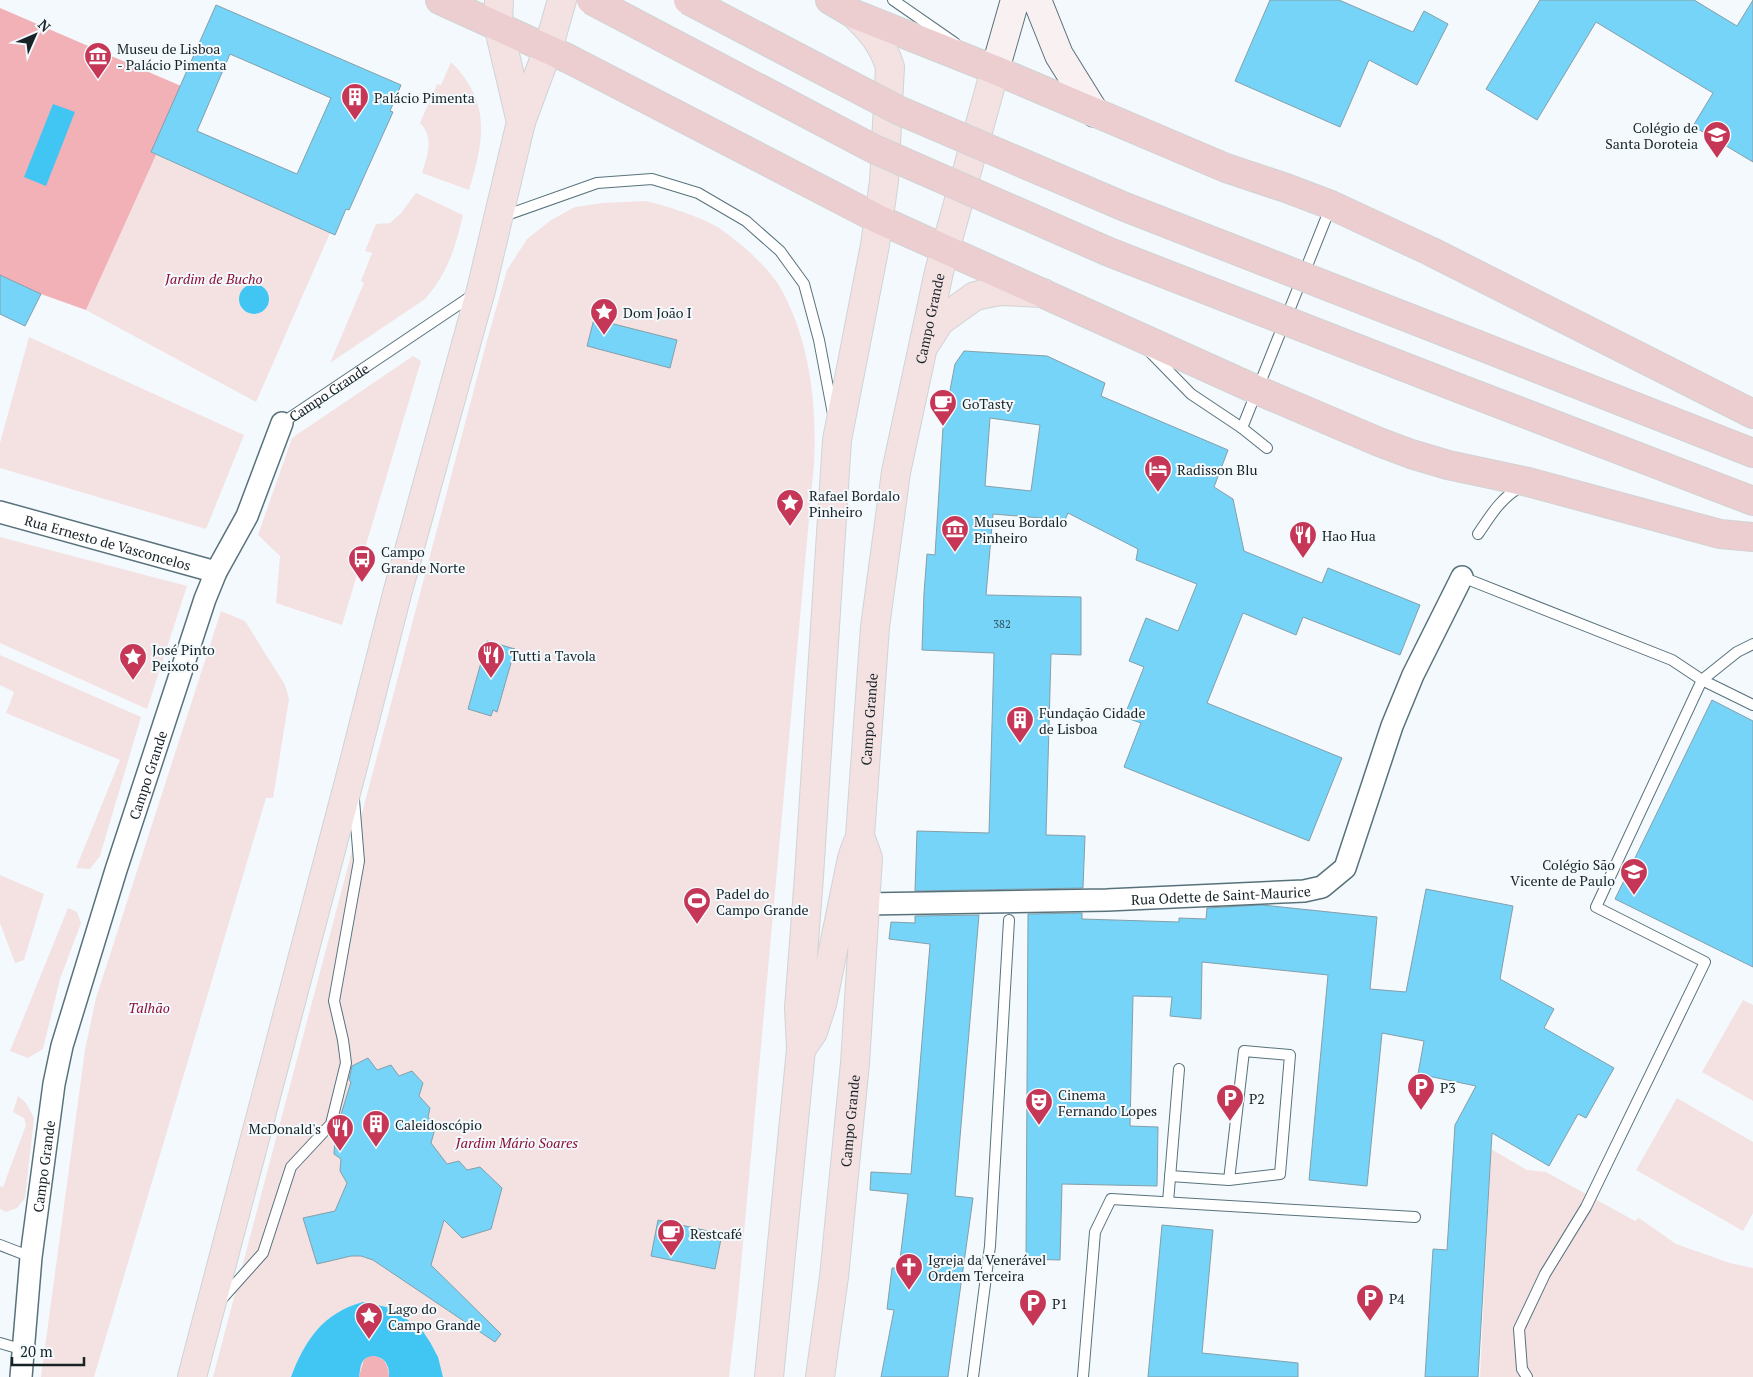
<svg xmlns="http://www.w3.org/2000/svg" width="1753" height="1377" viewBox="0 0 1753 1377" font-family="'PT Serif',serif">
<rect width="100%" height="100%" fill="#f3f9fc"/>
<path fill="#f4e2e3" d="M451,62C492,103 484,140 469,190L422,173C427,156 435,138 420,123L437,84L441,85Z
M156,155L330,233L256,402L86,310Z
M416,193L463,215C456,246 447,275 425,299L330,363L364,283L361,281L372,253L365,251L376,224L390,223L401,213Z
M646,201C670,207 692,214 714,225C722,229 728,235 735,240C750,251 771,272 780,287C810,340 817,404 814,464L738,1299L729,1377H213L486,344L507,270L527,239L551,220L575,207L602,203Z
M29,337L244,435L206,529L0,468V443Z
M413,356L421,361L342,625L276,603L280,556L258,535L292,438Z
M0,537L187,586L147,709L0,643Z
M221,611L245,621L285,685L289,699L273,798H266L94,1377H41L85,1050L96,998Z
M0,655L141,717L100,856L90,869L76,868L120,760L6,713L14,692L0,685Z
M0,875L44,894L24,960L15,963L0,923Z
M68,908L77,912L81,923L60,979L43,1049L28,1058L10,1051Z
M1743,1000L1753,1005V1101L1702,1072Z
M18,1096L26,1103L34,1118L25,1198L17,1208L6,1212L0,1209V1186L3,1187L26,1125L24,1118L13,1112Z
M1677,1098L1753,1142V1213L1743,1231L1636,1170Z
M1491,1149L1527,1170L1546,1172L1635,1221L1639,1218L1676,1244L1730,1263L1753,1268V1377H1480Z"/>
<path fill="#f2b0b7" d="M0,8L181,86L151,152L156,155L86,310L41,294L0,275Z
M369,1356C384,1355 388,1364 389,1377H359L364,1360Z"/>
<path fill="#41c6f3" d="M53,104L75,112L46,186L24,177Z
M239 299a15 15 0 1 1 30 0a15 15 0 1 1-30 0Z
M363,1302L391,1308L422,1330L430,1342L438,1357L443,1377H389C389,1373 389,1368 387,1365C384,1356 369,1352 363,1361C360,1365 360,1372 359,1377H291C305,1340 323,1313 363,1302Z"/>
<path fill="#75d4f7" stroke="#849faa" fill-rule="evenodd" d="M1270,0H1339L1413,32L1424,11L1448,24L1417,85L1369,60L1340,127L1235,81Z
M1540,0H1694L1737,26L1753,0V162L1693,126L1713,93L1596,22L1537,120L1486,89Z
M216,5L401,85L390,111L393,112L349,210L346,209L335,235L151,152ZM230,54L331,98L297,174L197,131Z
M0,275L41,294L25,326L0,314Z
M594,319L677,340L670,368L587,346Z
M964,351L1047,356L1105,383L1101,396L1228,450L1214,487L1233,499L1244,551L1322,583L1328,568L1420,605L1400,655L1303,617L1296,635L1243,613L1207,703L1342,758L1309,841L1124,767L1141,723L1124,717L1144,667L1129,661L1146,618L1178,631L1197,584L1136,560L1138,549L1068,513L1065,520L993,514L986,595L1081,597V655L1051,654L1046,835L1085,836L1083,888L915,891L917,831L989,833L994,653L922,650L924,593L927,554L935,555L943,427L955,364ZM990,418L1040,425L1031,491L985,486Z
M487,641L515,649L497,712L493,710L491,716L468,709Z
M1712,700L1753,721V967L1615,899Z
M1426,889L1513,906L1500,979L1554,1009L1544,1028L1614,1068L1586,1118L1578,1114L1549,1166L1492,1133L1478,1377H1425L1433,1249L1447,1250L1455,1125L1476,1086L1418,1074L1424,1041L1382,1033L1367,1186L1309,1180L1328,975L1202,962L1201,1019L1170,1016L1172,997L1133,996L1130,1126L1158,1127L1157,1186L1062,1184L1060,1260L1026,1259L1028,914L1082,913V919L1179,922V918L1206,919L1207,908L1262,905L1377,917L1370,989L1406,992Z
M979,915L955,1196L973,1198L948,1377H881L894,1310L887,1309L892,1268H899L908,1194L870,1190L871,1172L911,1174L930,944L889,939L891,922L915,923V916Z
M368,1058L377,1070L391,1065L399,1076L412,1071L423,1083L419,1096L430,1108L428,1117L436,1125L431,1143L447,1164L459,1161L467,1170L480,1167L502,1188L491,1229L462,1238L444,1220L431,1265L501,1334L495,1342L373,1260L361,1256H351L317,1264L303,1218L335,1211L347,1183L340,1171L341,1159L334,1154L335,1134L351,1082L349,1080L352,1066Z
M658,1220L722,1234L715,1269L651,1256Z
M1162,1225L1213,1230L1202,1353L1298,1363V1377H1148Z"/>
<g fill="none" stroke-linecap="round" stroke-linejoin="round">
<defs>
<g id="lane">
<path d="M893,0L955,43"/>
<path d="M501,217L597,183L652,179L698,193L746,221L780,251L804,284L819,340L833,414"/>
<path d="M1150,352L1191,394L1242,428"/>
<path id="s1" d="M282,423L473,295"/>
<path d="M1267,448L1242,428L1331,206"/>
<path d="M1478,534C1493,512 1500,499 1523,485"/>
<path d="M1462,577L1672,660L1702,680L1596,907L1705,962L1586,1207L1545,1274L1519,1329L1522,1369L1527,1377"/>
<path d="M1753,644L1737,652L1702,680L1753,705"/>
<path d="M1170,1176L1229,1180L1244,1051L1290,1055L1280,1174L1229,1180"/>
<path d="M1168,1202L1179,1069"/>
<path d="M0,1245L31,1257"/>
<path d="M220,1301L263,1253L291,1167L331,1124L346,1063L343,1040L334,1001L359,861L354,800"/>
<path d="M0,1343L24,1350"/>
<path d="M973,1377L990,1246L1009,920"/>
<path d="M1083,1377L1095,1232L1111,1199L1415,1217"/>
</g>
<g id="street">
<path id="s2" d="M0,512L216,572"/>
<path id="s3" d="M865,904L1107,900L1304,891L1322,887L1345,868L1392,726L1413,675L1462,577"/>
<path id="s4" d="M21,1377L31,1257L54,1084L62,1046L116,870L205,599L216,572L247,516L282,423"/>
</g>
<path id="secondary" d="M1037,0L1059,55L1095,113
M995,70L1015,0"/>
<g id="primary">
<path d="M499,0L498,25L521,122"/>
<path d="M926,343L940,321L975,296L1000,291L1043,293"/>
<path d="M802,1048L813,1032L822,1004L852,858L857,844"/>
<path d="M192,1377L351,774L397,594L481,290L521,122L548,49L562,0"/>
<path d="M769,1377L801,1049L799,1008L809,876L837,440L875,245L884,181L890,67C882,43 872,31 854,14"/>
<path id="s5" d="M820,1377L834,1277L855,1063L868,858L860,836L875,627L896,472L939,272L995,70"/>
</g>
<path id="highway" d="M440,0L569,59L878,219L1257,390L1379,442L1411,454L1448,465L1528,482L1720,534L1753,537
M830,0L854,14L995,70L1226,168L1286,188L1331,205L1430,251L1753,414
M1478,345L1753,453
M1461,389L1753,501"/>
</defs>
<use href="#lane" stroke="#58727c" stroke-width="12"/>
<use href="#street" stroke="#58727c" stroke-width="24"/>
<use href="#secondary" stroke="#58727c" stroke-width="30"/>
<use href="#primary" stroke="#d1d3d4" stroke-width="30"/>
<use href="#highway" stroke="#d1d3d4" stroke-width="30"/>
<use href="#lane" stroke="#fff" stroke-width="10"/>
<use href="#street" stroke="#fff" stroke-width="21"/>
<use href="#secondary" stroke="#f9f0f1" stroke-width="28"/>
<use href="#primary" stroke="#f4e2e3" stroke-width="28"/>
<use href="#highway" stroke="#ecced0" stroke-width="28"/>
<defs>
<path id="highway-bridge" d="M591,0L874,149L1109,252L1461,389
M688,0L898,110L1125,207L1478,345"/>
</defs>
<use href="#highway-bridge" stroke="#d1d3d4" stroke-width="30" stroke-linecap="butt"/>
<use href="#highway-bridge" stroke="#ecced0" stroke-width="28"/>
</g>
<defs>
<symbol id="museum-pin" viewBox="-11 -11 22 30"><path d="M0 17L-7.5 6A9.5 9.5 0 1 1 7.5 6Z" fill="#c63656" stroke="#f3f9fc"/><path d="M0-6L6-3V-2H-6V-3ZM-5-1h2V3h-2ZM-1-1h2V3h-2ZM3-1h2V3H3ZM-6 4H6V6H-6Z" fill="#fff"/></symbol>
<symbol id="building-pin" viewBox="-11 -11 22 30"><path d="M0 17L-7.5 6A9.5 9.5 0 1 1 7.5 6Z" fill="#c63656" stroke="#f3f9fc"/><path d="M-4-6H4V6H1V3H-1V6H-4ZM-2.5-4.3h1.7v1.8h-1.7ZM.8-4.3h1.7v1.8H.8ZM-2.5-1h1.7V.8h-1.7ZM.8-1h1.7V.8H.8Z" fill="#fff"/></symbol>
<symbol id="university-pin" viewBox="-11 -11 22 30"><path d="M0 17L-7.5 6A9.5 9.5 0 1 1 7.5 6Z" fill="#c63656" stroke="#f3f9fc"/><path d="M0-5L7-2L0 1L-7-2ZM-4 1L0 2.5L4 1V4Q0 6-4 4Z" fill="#fff"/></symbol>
<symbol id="sight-pin" viewBox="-11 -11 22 30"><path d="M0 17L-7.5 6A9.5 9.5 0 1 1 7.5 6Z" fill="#c63656" stroke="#f3f9fc"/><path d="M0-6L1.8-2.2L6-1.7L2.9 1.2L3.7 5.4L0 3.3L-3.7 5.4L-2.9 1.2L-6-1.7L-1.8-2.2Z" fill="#fff"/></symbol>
<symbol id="cafe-pin" viewBox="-11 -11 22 30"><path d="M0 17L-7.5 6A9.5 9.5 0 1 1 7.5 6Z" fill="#c63656" stroke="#f3f9fc"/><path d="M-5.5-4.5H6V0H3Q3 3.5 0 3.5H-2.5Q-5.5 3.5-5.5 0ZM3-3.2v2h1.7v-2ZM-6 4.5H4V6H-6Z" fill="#fff"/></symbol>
<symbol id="hotel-pin" viewBox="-11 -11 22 30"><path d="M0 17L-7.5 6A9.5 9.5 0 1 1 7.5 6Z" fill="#c63656" stroke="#f3f9fc"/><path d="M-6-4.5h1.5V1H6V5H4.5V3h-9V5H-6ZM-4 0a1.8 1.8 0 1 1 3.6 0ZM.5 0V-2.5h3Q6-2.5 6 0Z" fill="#fff"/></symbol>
<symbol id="restaurant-pin" viewBox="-11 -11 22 30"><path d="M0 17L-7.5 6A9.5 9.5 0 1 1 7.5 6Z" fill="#c63656" stroke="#f3f9fc"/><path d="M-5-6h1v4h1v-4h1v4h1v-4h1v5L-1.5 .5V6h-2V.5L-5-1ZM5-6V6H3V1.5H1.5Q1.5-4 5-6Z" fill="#fff"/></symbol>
<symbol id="bus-pin" viewBox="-11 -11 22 30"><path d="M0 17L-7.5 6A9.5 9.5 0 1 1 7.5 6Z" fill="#c63656" stroke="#f3f9fc"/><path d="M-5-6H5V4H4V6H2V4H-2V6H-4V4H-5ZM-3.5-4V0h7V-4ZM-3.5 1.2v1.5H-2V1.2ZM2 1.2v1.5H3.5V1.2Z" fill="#fff"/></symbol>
<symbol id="school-pin" viewBox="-11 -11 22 30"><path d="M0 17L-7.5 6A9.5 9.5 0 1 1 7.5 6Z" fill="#c63656" stroke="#f3f9fc"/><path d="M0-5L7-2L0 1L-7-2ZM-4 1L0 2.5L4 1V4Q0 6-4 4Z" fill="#fff"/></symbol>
<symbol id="stadium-pin" viewBox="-11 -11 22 30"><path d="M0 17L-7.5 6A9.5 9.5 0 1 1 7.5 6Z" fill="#c63656" stroke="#f3f9fc"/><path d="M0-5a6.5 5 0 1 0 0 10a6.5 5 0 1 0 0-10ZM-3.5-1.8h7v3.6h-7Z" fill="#fff"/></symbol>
<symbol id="parking-pin" viewBox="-11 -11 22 30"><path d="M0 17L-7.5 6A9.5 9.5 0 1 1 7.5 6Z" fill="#c63656" stroke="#f3f9fc"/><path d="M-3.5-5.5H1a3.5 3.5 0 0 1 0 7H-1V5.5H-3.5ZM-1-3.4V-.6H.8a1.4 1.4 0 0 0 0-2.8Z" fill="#fff"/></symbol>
<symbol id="theatre-pin" viewBox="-11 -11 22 30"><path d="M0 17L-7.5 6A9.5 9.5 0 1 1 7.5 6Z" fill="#c63656" stroke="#f3f9fc"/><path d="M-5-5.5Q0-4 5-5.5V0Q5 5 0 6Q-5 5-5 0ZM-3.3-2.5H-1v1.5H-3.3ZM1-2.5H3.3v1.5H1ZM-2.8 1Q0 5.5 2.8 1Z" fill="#fff"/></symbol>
<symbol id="church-pin" viewBox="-11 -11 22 30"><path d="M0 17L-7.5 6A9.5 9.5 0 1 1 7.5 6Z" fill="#c63656" stroke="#f3f9fc"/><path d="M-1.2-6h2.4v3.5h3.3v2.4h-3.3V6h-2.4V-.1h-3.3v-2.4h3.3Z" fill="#fff"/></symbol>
</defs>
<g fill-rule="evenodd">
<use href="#museum-pin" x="82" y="40" width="32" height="43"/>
<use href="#building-pin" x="339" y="81" width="32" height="43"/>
<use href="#university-pin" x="1701" y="119" width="32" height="43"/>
<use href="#sight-pin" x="588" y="296" width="32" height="43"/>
<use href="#cafe-pin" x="927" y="387" width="32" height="43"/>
<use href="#hotel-pin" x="1142" y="453" width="32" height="43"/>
<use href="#sight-pin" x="774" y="487" width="32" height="43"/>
<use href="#museum-pin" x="939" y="513" width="32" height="43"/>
<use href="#restaurant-pin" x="1287" y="519" width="32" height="43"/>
<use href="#bus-pin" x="346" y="543" width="32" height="43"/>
<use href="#restaurant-pin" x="475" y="639" width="32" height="43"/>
<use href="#sight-pin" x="117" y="641" width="32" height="43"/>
<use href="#building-pin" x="1004" y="704" width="32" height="43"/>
<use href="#school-pin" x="1618" y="856" width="32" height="43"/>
<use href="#stadium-pin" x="681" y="885" width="32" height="43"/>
<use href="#parking-pin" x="1405" y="1071" width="32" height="43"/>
<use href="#parking-pin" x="1214" y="1082" width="32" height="43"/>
<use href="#theatre-pin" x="1023" y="1086" width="32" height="43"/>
<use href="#building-pin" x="360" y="1108" width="32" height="43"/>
<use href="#restaurant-pin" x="324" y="1112" width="32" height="43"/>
<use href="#cafe-pin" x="655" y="1217" width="32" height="43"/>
<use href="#church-pin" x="893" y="1251" width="32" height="43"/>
<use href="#parking-pin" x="1354" y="1282" width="32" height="43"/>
<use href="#parking-pin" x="1017" y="1287" width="32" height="43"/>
<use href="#sight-pin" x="353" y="1300" width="32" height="43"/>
</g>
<g text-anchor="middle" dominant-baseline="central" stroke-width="4" stroke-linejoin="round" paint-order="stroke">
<g font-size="11" fill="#2f4f5b">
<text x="1002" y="624">382</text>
</g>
<g font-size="14" fill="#182327" stroke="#f3f9fc" text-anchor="start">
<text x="117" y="48">Museu de Lisboa<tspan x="117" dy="16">- Palácio Pimenta</tspan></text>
<text x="374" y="97">Palácio Pimenta</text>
<text x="1698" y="127" text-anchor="end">Colégio de<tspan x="1698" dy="16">Santa Doroteia</tspan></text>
<text x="623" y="312">Dom João I</text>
<text x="962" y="403">GoTasty</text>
<text x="1177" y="469">Radisson Blu</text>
<text x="809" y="495">Rafael Bordalo<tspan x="809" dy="16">Pinheiro</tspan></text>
<text x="974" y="521">Museu Bordalo<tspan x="974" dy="16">Pinheiro</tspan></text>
<text x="1322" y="535">Hao Hua</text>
<text x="381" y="551">Campo<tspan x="381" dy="16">Grande Norte</tspan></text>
<text x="152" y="649">José Pinto<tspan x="152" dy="16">Peixoto</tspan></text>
<text x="510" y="655">Tutti a Tavola</text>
<text x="1039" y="712">Fundação Cidade<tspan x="1039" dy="16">de Lisboa</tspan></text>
<text x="1615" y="864" text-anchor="end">Colégio São<tspan x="1615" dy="16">Vicente de Paulo</tspan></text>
<text x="716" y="893">Padel do<tspan x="716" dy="16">Campo Grande</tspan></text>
<text x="1440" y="1087">P3</text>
<text x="1058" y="1094">Cinema<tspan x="1058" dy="16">Fernando Lopes</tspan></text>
<text x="1249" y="1098">P2</text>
<text x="395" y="1124">Caleidoscópio</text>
<text x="321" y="1128" text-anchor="end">McDonald's</text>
<text x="690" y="1233">Restcafé</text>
<text x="928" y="1259">Igreja da Venerável<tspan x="928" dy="16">Ordem Terceira</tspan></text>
<text x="1389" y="1298">P4</text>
<text x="1052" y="1303">P1</text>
<text x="388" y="1308">Lago do<tspan x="388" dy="16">Campo Grande</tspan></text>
</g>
<g font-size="14" font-style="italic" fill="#8e0e35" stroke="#f3f9fc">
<text x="214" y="278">Jardim de Bucho</text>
<text x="149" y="1007">Talhão</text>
<text x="517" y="1142">Jardim Mário Soares</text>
</g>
<g font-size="14" fill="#182327" stroke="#f3f9fc">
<text stroke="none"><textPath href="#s5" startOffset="1068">Campo Grande</textPath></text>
<text stroke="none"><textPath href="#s1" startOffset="56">Campo Grande</textPath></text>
<text stroke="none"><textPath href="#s2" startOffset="112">Rua Ernesto de Vasconcelos</textPath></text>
<text stroke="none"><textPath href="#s5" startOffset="662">Campo Grande</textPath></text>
<text stroke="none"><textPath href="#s4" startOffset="618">Campo Grande</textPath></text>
<text stroke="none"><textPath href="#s3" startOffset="356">Rua Odette de Saint-Maurice</textPath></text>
<text stroke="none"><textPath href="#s5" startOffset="258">Campo Grande</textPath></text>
<text stroke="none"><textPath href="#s4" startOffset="212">Campo Grande</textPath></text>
</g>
</g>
<g transform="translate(35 35) rotate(45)" stroke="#f3f9fc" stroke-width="4" paint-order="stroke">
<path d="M0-4L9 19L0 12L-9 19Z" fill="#182327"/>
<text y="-8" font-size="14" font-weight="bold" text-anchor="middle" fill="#182327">N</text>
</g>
<path d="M12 1357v8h72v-8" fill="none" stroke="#182327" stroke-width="2.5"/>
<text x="20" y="1357" font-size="15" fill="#182327" stroke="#f3f9fc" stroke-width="4" paint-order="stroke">20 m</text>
</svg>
